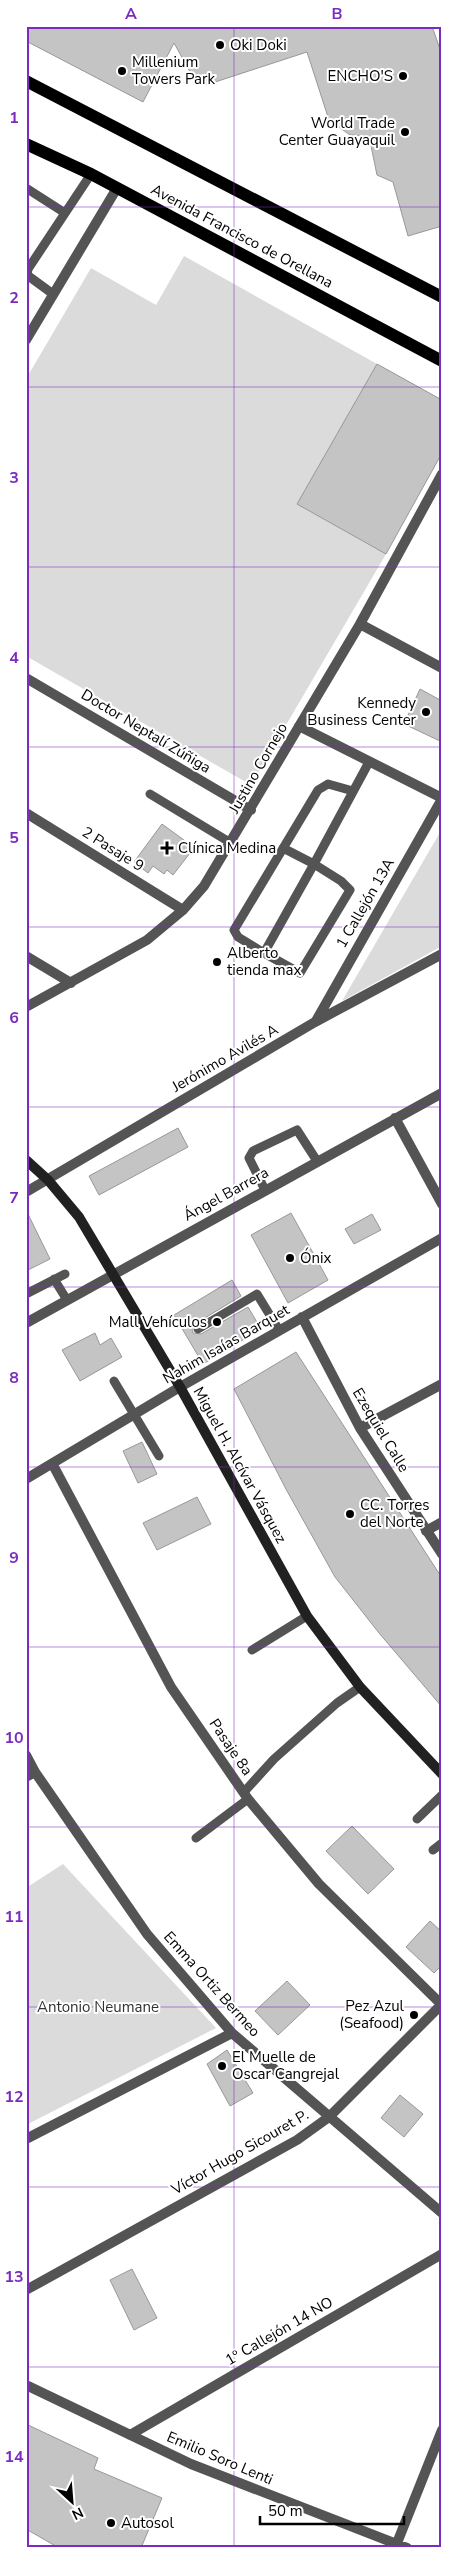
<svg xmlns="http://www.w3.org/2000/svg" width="468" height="2574" viewBox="0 0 468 2574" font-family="'Nunito Sans',sans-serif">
<rect width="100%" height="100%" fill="#fff"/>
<path fill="#dbdbdb" d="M184,256L377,364L386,554L251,785L26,656V379L91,268L156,305Z
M442,829V946L342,1001Z
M63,1864L216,2028L26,2125V1888Z"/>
<path fill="#c4c4c4" stroke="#989898" d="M26,26H429L433,29L442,55V226L408,236L393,182L377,175L369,136L350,135L329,120L307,52L209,84H201L194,79L174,43L143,102L26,41Z
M377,364L442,400V453L386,554L297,504Z
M420,689L442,701V742L404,724Z
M162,824L188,843L190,853L173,875L167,870L164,874L153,866L148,873L134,862Z
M178,1128L188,1147L99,1195L89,1176Z
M26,1210L50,1259L26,1271Z
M291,1213L328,1280L288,1303L251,1235Z
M372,1214L381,1230L354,1244L345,1229Z
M232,1280L241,1296L195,1324L192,1329L193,1333L201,1334L248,1307L261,1329L203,1364L174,1315Z
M95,1333L100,1345L111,1338L122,1357L80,1381L62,1350Z
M296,1352L442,1578V1707L379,1633L335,1577L287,1491L234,1389Z
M142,1442L157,1474L138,1483L123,1451Z
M197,1497L211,1524L157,1550L143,1523Z
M352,1826L394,1869L368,1894L326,1851Z
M430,1921L442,1932V1965L434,1973L406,1947Z
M287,1981L310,2005L278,2035L255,2011Z
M227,2050L253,2093L230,2106L207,2064Z
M400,2095L423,2114L404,2137L381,2118Z
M132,2269L157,2318L134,2330L110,2280Z
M26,2424L98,2458L94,2469L162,2498L141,2548H59L26,2529Z"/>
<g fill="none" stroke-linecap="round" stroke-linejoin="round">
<path stroke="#545454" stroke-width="9" d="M26,188L65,213
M53,294L27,275L28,269L91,174
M150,794L231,843
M283,848L314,864L369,762
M314,864L341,881L350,890L300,973L264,953Z
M264,953L238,937L234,930L318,790L328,784L353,791
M265,1190L249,1158L253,1151L297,1130L317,1161
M54,1279L67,1300
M26,1294L65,1274
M198,1329L257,1294L279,1330
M114,1381L159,1456
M252,1650L307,1616
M244,1792L274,1759L337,1703L360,1687
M417,1819L442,1795
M196,1838L248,1799
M433,1850L442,1843"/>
<path stroke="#545454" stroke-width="10" d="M26,340L117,188
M360,624L442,668
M26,678L251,810
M299,726L442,798
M26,813L183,910
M26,956L71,983
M26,1007L147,940L183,910L204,886L360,624L442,474
M316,1021L442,799
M395,1118L442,1204
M26,1192L315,1022L442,954
M302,1317L360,1428L442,1554
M26,1323L442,1093
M360,1428L442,1384
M53,1465L171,1687L248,1799L319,1884L442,2005
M26,1479L180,1387L442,1238
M426,1531L442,1522
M26,1755L35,1772L147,1934L232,2033L442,2213
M26,1777L35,1772
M26,2139L232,2033
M26,2290L297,2140L329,2117L442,2004
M26,2385L191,2464L407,2548
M130,2435L442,2254
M395,2548L442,2430"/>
<path stroke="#212121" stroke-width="10" d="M26,1160L48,1180L79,1217L180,1387L307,1616L360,1687L442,1774"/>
<path stroke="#000" stroke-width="12" d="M26,81L442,297
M26,144L91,174L442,361"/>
</g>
<path fill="none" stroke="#7b2cbf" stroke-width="1" stroke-opacity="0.55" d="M234,26V2548M26,207H442M26,387H442M26,567H442M26,747H442M26,927H442M26,1107H442M26,1287H442M26,1467H442M26,1647H442M26,1827H442M26,2007H442M26,2187H442M26,2367H442"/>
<g fill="#000" stroke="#fff" stroke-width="2">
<circle cx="220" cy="45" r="5"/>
<circle cx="122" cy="71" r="5"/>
<circle cx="403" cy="76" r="5"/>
<circle cx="405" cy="132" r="5"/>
<circle cx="426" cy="712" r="5"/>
<path d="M164.5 840.5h5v5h5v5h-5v5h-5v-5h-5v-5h5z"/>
<circle cx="217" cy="962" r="5"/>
<circle cx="290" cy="1258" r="5"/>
<circle cx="217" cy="1322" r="5"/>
<circle cx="350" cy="1514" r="5"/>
<circle cx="414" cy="2015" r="5"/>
<circle cx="222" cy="2066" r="5"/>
<circle cx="111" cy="2523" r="5"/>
</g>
<g text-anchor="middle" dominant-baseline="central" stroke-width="4" stroke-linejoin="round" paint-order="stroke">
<g font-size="15" fill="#000" stroke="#fff" text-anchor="start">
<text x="230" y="45">Oki Doki</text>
<text x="132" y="62">Millenium<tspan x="132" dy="17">Towers Park</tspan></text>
<text x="393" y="76" text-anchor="end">ENCHO'S</text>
<text x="395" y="123" text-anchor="end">World Trade<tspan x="395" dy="17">Center Guayaquil</tspan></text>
<text x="416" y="703" text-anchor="end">Kennedy<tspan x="416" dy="17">Business Center</tspan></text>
<text x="178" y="848">Clínica Medina</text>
<text x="227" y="953">Alberto<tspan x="227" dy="17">tienda max</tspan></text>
<text x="300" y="1258">Ónix</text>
<text x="207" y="1322" text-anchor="end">Mall Vehículos</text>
<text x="360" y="1505">CC. Torres<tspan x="360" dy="17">del Norte</tspan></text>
<text x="404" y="2006" text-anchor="end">Pez Azul<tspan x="404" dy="17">(Seafood)</tspan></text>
<text x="232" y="2057">El Muelle de<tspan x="232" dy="17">Oscar Cangrejal</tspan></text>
<text x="121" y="2523">Autosol</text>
</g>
<g font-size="15" fill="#000" stroke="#fff">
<text transform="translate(242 236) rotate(28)">Avenida Francisco de Orellana</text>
<text transform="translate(146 731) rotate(31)">Doctor Neptalí Zúñiga</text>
<text transform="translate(258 768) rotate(-60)">Justino Cornejo</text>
<text transform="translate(113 849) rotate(32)">2 Pasaje 9</text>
<text transform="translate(365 903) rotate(-60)">1 Callejón 13A</text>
<text transform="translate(225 1058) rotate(-30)">Jerónimo Avilés A</text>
<text transform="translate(226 1194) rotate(-29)">Ángel Barrera</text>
<text transform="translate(226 1344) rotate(-30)">Nahim Isaías Barquet</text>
<text transform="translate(381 1430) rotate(59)">Ezequiel Calle</text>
<text transform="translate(240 1465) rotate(61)">Miguel H. Alcívar Vásquez</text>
<text transform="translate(231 1747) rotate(56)">Pasaje 8a</text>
<text transform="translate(212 1984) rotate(48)">Emma Ortiz Bermeo</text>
<text transform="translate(240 2152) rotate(-30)">Víctor Hugo Sicouret P.</text>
<text transform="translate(279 2331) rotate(-30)">1º Callejón 14 NO</text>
<text transform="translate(220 2458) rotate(23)">Emilio Soro Lenti</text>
</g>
<g font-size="15" fill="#323232" stroke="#fff">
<text x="98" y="2007">Antonio Neumane</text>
</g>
</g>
<rect width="468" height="2574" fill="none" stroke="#ffffff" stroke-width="55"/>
<g transform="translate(72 2502) rotate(154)" stroke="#ffffff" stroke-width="4" paint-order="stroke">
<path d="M0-4L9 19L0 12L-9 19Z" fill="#000000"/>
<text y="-8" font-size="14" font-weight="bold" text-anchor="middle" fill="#000000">N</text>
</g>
<path d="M260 2516v8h144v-8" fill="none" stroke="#000000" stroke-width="2.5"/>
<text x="268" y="2516" font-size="15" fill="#000000" stroke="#ffffff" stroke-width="4" paint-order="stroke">50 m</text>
<rect x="28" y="28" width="412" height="2518" fill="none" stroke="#7b2cbf" stroke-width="2"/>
<g font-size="16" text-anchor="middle" font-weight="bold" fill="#7b2cbf">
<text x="131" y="19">A</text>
<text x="337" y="19">B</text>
<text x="14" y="123">1</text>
<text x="14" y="303">2</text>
<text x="14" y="483">3</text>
<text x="14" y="663">4</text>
<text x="14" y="843">5</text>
<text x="14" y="1023">6</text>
<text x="14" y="1203">7</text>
<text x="14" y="1383">8</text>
<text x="14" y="1563">9</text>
<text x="14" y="1743">10</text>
<text x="14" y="1922">11</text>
<text x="14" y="2102">12</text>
<text x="14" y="2282">13</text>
<text x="14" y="2462">14</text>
</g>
</svg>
